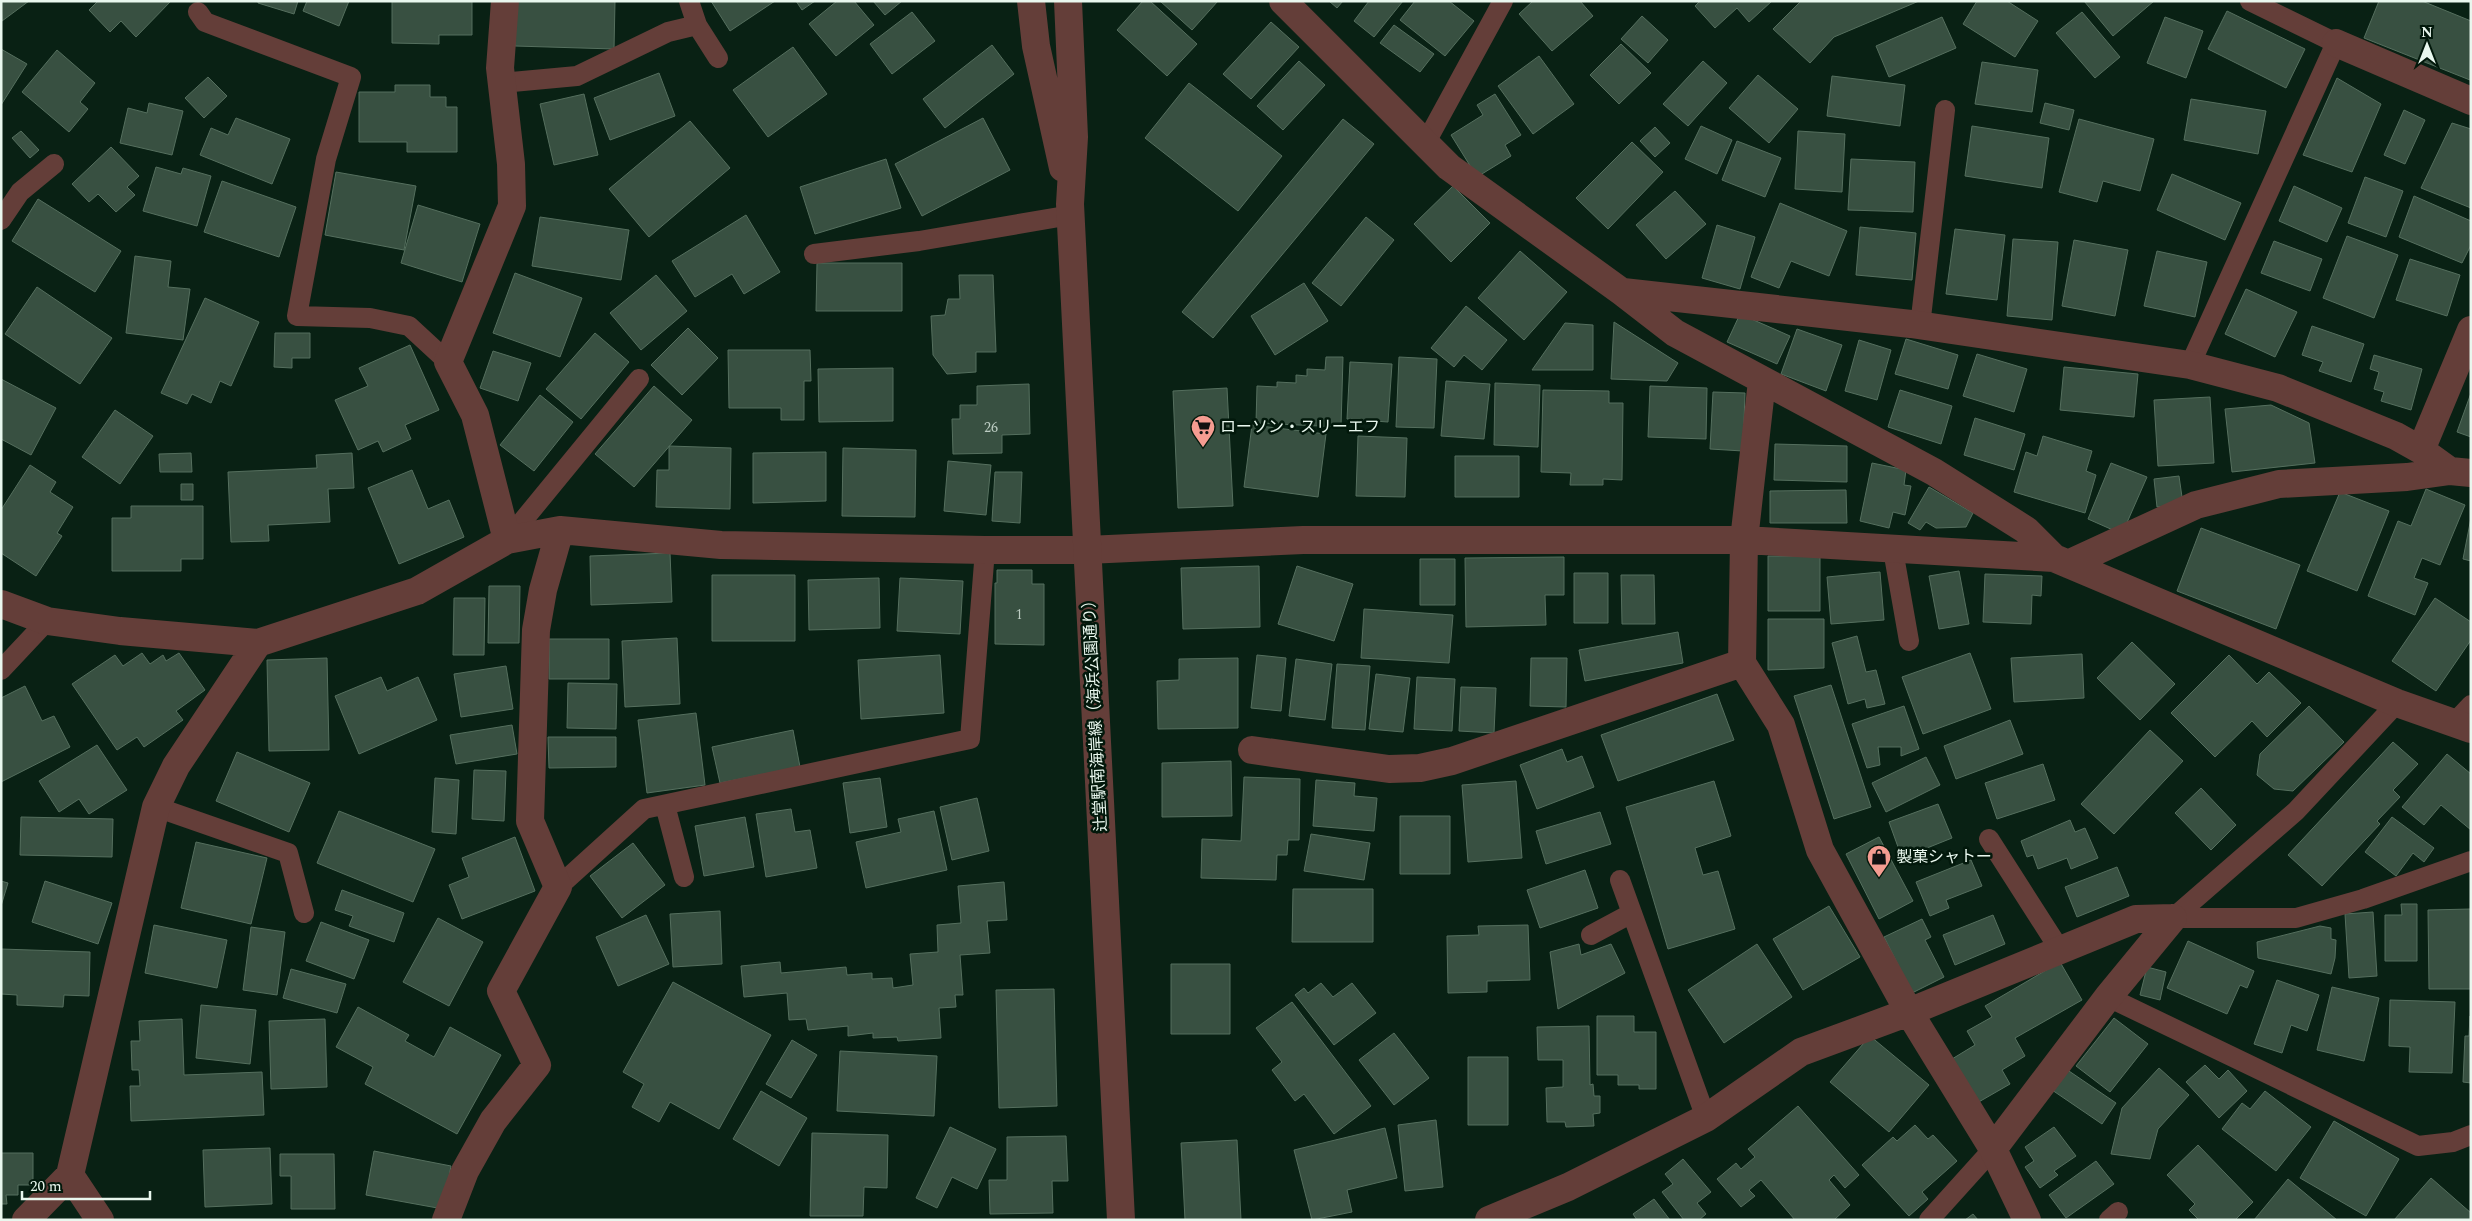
<svg xmlns="http://www.w3.org/2000/svg" width="2472" height="1221" viewBox="0 0 2472 1221" font-family="Spectral,'Noto Sans JP',serif">
<rect width="100%" height="100%" fill="#092114"/>
<path fill="#385041" stroke="#556f5e" d="M1,1H29L2,21Z
M98,1H171L136,37L121,21L110,32L89,10Z
M258,1H298L294,14L258,3Z
M307,1H349L339,26L303,11Z
M392,1H472V35H439V44L392,43Z
M516,1H615L614,49L515,46Z
M711,1H775L730,31Z
M796,1H815L802,10Z
M837,1H854L874,25L836,56L809,24Z
M873,1H902L885,15Z
M1143,1H1150L1197,44L1167,76L1117,30Z
M1160,1H1218L1192,30Z
M1329,1H1343L1337,8Z
M1369,1H1403L1374,37L1354,21Z
M1415,1H1449L1474,21L1445,56L1400,20Z
M1533,1H1580L1593,16L1552,51L1519,14Z
M1700,1H1772L1749,22L1737,8L1715,28L1695,6Z
M1801,1H1919L1834,37L1810,63L1773,29Z
M1977,1H2007L2038,21L2015,57L1963,24Z
M2084,1H2154L2113,36Z
M2379,1H2422L2471,21L2470,80L2364,38Z
M2227,11L2305,49L2286,88L2208,49Z
M912,12L935,41L892,74L870,44Z
M2082,12L2120,57L2095,78L2056,33Z
M1642,16L1668,40L1648,63L1621,39Z
M1942,17L1956,48L1889,77L1876,46Z
M2165,17L2203,31L2186,78L2147,63Z
M1271,22L1299,47L1251,99L1223,74Z
M1394,25L1434,54L1420,72L1380,43Z
M1621,44L1651,73L1619,104L1590,75Z
M992,45L1014,74L945,128L923,99Z
M793,47L827,94L768,137L733,90Z
M1,49L27,64L1,105Z
M57,50L95,83L80,102L88,109L69,132L22,92Z
M1539,56L1574,104L1533,134L1498,86Z
M1299,61L1325,85L1283,130L1257,106Z
M1703,61L1727,83L1688,126L1663,104Z
M1982,62L2038,70L2032,112L1975,104Z
M659,73L675,116L610,140L594,98Z
M1758,75L1798,109L1769,143L1729,108Z
M1832,76L1905,85L1900,126L1827,116Z
M208,77L227,96L204,118L185,98Z
M2337,78L2381,104L2352,172L2303,155Z
M1189,83L1282,156L1238,211L1145,138Z
M395,85H430V97H446V107H457V152H407V142H359V92H395Z
M584,94L598,155L554,165L540,104Z
M1495,94L1521,135L1505,145L1511,156L1477,177L1451,135L1483,115L1477,105Z
M2191,99L2266,111L2258,154L2184,140Z
M149,103L183,111L172,155L120,143L128,108L147,113Z
M2045,103L2074,110L2069,130L2040,123Z
M2404,110L2425,120L2405,164L2384,155Z
M236,118L290,139L272,184L200,155L211,128L228,135Z
M983,118L1010,170L922,216L895,164Z
M1343,119L1374,144L1213,338L1182,312Z
M2079,119L2154,139L2140,191L2103,181L2097,202L2059,192Z
M690,121L730,168L649,237L609,189Z
M2452,123L2471,129V208L2421,188Z
M1701,126L1732,140L1717,174L1685,159Z
M1972,126L2049,138L2042,188L1965,176Z
M1655,127L1670,143L1655,157L1640,141Z
M21,131L39,150L30,158L12,138Z
M1798,131L1845,134L1842,192L1795,189Z
M1737,141L1781,158L1765,197L1722,180Z
M1632,142L1663,172L1608,229L1576,198Z
M111,147L139,176L127,187L135,195L116,212L98,194L89,202L72,184Z
M886,159L901,208L815,234L800,187Z
M1851,159L1915,162L1913,212L1848,210Z
M156,167L181,174L183,168L211,176L197,226L143,211Z
M336,172L416,186L404,250L325,235Z
M2172,174L2241,203L2225,240L2157,210Z
M2365,177L2403,191L2386,237L2348,223Z
M222,181L296,207L279,257L204,232Z
M1453,186L1490,223L1451,262L1414,224Z
M2294,186L2342,208L2327,242L2279,221Z
M1675,191L1706,224L1666,259L1636,225Z
M2414,196L2471,221V245L2462,263L2399,237Z
M38,199L121,251L95,292L12,241Z
M1780,203L1847,231L1829,276L1791,261L1779,288L1751,277Z
M418,205L480,224L462,282L401,263Z
M746,215L780,272L744,294L732,274L695,297L672,261Z
M540,217L629,230L621,280L532,266Z
M1366,217L1394,240L1341,306L1312,283Z
M1717,225L1755,237L1740,289L1702,278Z
M1860,227L1916,233L1912,280L1856,275Z
M1955,229L2005,235L1997,300L1946,294Z
M2347,236L2398,255L2374,318L2323,298Z
M2013,239L2058,242L2052,320L2007,316Z
M2074,240L2128,250L2115,316L2062,306Z
M2274,241L2322,259L2310,291L2261,273Z
M1520,251L1567,292L1524,340L1478,298Z
M2157,251L2207,262L2195,317L2144,306Z
M135,256L171,261L168,287L190,289L183,340L126,333Z
M2410,259L2460,275L2447,316L2396,300Z
M817,263H902V311H816Z
M515,273L582,298L560,357L493,333Z
M656,275L687,311L641,350L610,313Z
M959,275H993L996,352H976V372L947,374L933,355L931,316L945,315L948,299H960Z
M1304,283L1328,321L1275,355L1251,316Z
M37,287L112,338L80,384L5,334Z
M2246,289L2297,312L2275,357L2225,334Z
M205,298L259,322L231,386L220,381L211,403L192,394L187,404L161,393Z
M1466,306L1507,340L1482,370L1464,355L1454,367L1431,348Z
M1740,314L1790,336L1777,364L1727,342Z
M1614,322L1678,363L1667,381L1611,379Z
M1565,323L1593,325V370H1532Z
M2312,326L2364,344L2351,382L2319,371L2323,362L2302,355Z
M688,328L718,358L682,395L651,365Z
M1797,329L1842,345L1826,391L1781,374Z
M275,333H310V358H292V368L274,367Z
M595,333L629,362L581,419L546,389Z
M1906,339L1958,355L1948,389L1895,374Z
M1859,340L1891,350L1877,400L1845,391Z
M410,345L439,410L405,425L411,439L383,452L378,441L358,450L335,400L368,386L359,368Z
M728,350H810L811,381H804V420H781V408H729Z
M493,351L531,363L518,401L480,388Z
M1977,354L2027,369L2014,412L1963,396Z
M2374,355L2422,369L2411,410L2381,401L2384,392L2374,389L2379,372L2370,369Z
M1326,357H1343L1341,427L1256,423L1257,386L1277,387V382L1296,383V375L1307,376V369L1325,370Z
M1399,357L1437,359L1434,428L1396,427Z
M1350,362L1392,364L1388,422L1347,419Z
M2064,367L2138,374L2134,417L2060,410Z
M893,368V421L819,422L818,369Z
M1,379L56,408L31,455L1,439Z
M1446,381L1490,384L1484,439L1441,436Z
M1495,383L1540,385L1538,447L1494,445Z
M1029,384L1030,434L1002,435V453L953,454L952,419H960V405H977V386Z
M654,386L692,420L634,487L595,454Z
M1650,386L1707,388L1706,439L1648,437Z
M1227,388L1233,506L1178,508L1173,391Z
M1543,390L1609,391V403H1623L1622,480L1603,479V485H1570L1571,473L1541,472Z
M1900,390L1952,406L1941,444L1888,427Z
M1713,392L1745,393L1743,451L1710,449Z
M2471,393V437L2457,432Z
M540,395L573,422L534,471L500,445Z
M2210,397L2214,463L2158,466L2154,400Z
M2271,405L2309,423L2315,463L2232,472L2225,409Z
M115,410L153,436L120,484L82,457Z
M1975,418L2025,434L2014,470L1964,455Z
M1252,425L1326,434L1318,497L1244,487Z
M1358,436L1407,438L1405,497L1356,496Z
M2043,436L2092,451L2086,471L2096,475L2085,513L2014,492L2026,452L2037,456Z
M1775,444L1847,446V482L1774,480Z
M669,446L731,448L730,509L656,507L657,470H669Z
M843,448L916,450L915,517L842,516Z
M826,452V501L753,503V453Z
M191,453L192,472H160L159,454Z
M352,453L354,488L328,489L330,522L268,525L269,541L231,542L228,472L317,468L316,455Z
M1455,456H1519V497H1455Z
M948,461L991,465L986,515L944,511Z
M1872,463L1906,470L1904,485L1911,486L1905,515L1893,512L1889,528L1860,521Z
M2111,463L2147,477L2122,534L2088,519Z
M30,465L56,482L50,492L73,507L57,533L62,536L36,576L1,553V510Z
M412,470L428,509L449,500L464,537L399,564L368,488Z
M995,472H1022L1020,523L992,521Z
M2179,476L2183,504L2157,507L2154,479Z
M181,484H193V500H181Z
M1929,487L1973,513L1966,527L1936,528L1926,522L1920,530L1908,523Z
M2426,489L2465,505L2440,565L2422,558L2414,578L2428,583L2415,615L2368,596L2398,521L2411,526Z
M1846,490L1847,523H1770V491Z
M2340,492L2389,511L2357,591L2307,571Z
M131,506H203V559H181V571H112V518H131Z
M2471,518V561L2463,559Z
M2201,528L2300,565L2276,629L2177,591Z
M670,553L672,602L591,605L590,556Z
M1768,556H1820V611H1768Z
M1564,557V595H1545L1546,625L1466,627L1465,558Z
M1420,559H1455V605H1420Z
M1259,566L1260,627L1183,629L1181,568Z
M1297,566L1353,584L1334,641L1278,624Z
M997,570H1032V584H1044V645L995,644V583H997Z
M1959,571L1969,624L1939,629L1929,576Z
M1880,572L1884,620L1831,624L1827,577Z
M1574,573H1608V623H1574Z
M1985,574L2042,576L2041,596L2032,595L2031,624L1983,622Z
M712,575H795V641H712Z
M1621,575H1654L1655,624H1622Z
M879,578L880,628L809,630L808,580Z
M900,578L963,581L960,634L897,631Z
M489,586H520L519,643H488Z
M454,598H485L484,655H453Z
M2435,598L2471,622V640L2436,691L2392,661Z
M1364,609L1453,615L1449,663L1361,658Z
M1768,619H1824V668L1768,670Z
M1678,632L1683,663L1585,681L1579,650Z
M1857,636L1866,672L1876,670L1885,704L1867,708L1865,699L1848,704L1832,643Z
M677,638L680,704L625,707L622,641Z
M549,639H609V679H549Z
M2132,642L2175,684L2140,720L2097,678Z
M142,653L150,664L163,655L166,661L179,653L205,690L176,711L183,720L144,747L137,737L117,750L72,684L115,655L123,666Z
M1970,653L1991,709L1923,734L1902,677Z
M2082,654L2084,698L2014,702L2011,658Z
M940,655L944,713L861,719L858,660Z
M1257,655L1286,658L1281,711L1251,708Z
M2229,655L2257,684L2269,672L2301,703L2267,737L2252,721L2215,757L2171,713Z
M327,658L329,750L269,751L267,660Z
M1238,658V728L1158,729L1157,681L1179,680V659Z
M1531,658H1567L1566,707L1530,706Z
M1296,659L1332,664L1325,720L1289,716Z
M1337,664L1370,666L1365,730L1332,728Z
M506,666L513,709L461,717L454,674Z
M1376,674L1410,678L1403,732L1369,729Z
M381,677L387,691L418,677L437,720L359,754L335,696Z
M1417,677L1455,679L1452,731L1414,729Z
M568,683L617,684L616,729L567,728Z
M1831,685L1871,807L1834,819L1794,696Z
M25,686L42,721L54,716L70,747L1,782V698Z
M1461,687L1496,688L1494,733L1459,731Z
M1717,694L1734,740L1618,781L1601,735Z
M1904,706L1919,749L1901,756V747H1878L1880,765L1867,768L1852,724Z
M2309,706L2344,742L2293,791L2274,789L2257,775L2260,754Z
M696,713L705,785L647,793L638,720Z
M2010,720L2023,754L1956,779L1944,746Z
M512,725L517,754L456,764L450,735Z
M793,730L800,767L720,783L712,747Z
M2150,730L2183,761L2114,834L2081,804Z
M548,737H616V767L549,768Z
M2393,742L2418,764L2393,790L2400,797L2377,821L2380,824L2322,886L2288,855Z
M97,745L127,790L89,814L79,799L59,812L39,781Z
M1562,749L1567,762L1582,756L1594,787L1537,809L1520,765Z
M237,752L310,783L289,832L216,801Z
M2447,754L2471,774V830L2441,805L2424,825L2402,807Z
M1926,757L1940,785L1886,812L1872,783Z
M1231,761L1232,816L1162,817V763Z
M2043,764L2055,800L1997,819L1985,783Z
M474,770L506,771L504,821L472,819Z
M1244,777L1300,779L1299,840H1288L1287,855H1277L1276,880L1201,878L1202,839L1241,841Z
M435,778L459,780L456,834L432,832Z
M880,778L887,827L850,833L843,783Z
M1316,780L1355,783L1354,796L1377,798L1374,831L1313,826Z
M1516,781L1522,858L1468,862L1462,785Z
M1714,781L1731,836L1695,848L1703,875L1718,871L1735,929L1668,949L1626,807Z
M2201,788L2236,825L2211,850L2175,813Z
M977,798L989,851L952,860L940,807Z
M1938,804L1952,838L1902,858L1889,822Z
M791,809L795,832L810,830L817,868L766,877L756,814Z
M339,811L435,849L413,902L317,863Z
M934,811L947,870L866,888L856,842L901,832L898,819Z
M1600,812L1611,844L1546,864L1536,831Z
M1400,816H1450V874H1400Z
M21,817L113,819L112,857L20,855Z
M745,817L754,867L704,876L695,826Z
M2392,817L2434,848L2424,862L2413,853L2396,876L2365,852Z
M2070,820L2075,832L2085,828L2098,858L2071,869L2067,858L2038,869L2033,855L2027,857L2021,841Z
M1311,834L1370,843L1364,880L1304,871Z
M515,837L535,891L462,919L449,885L469,877L462,858Z
M1879,837L1913,901L1879,919L1846,854Z
M196,842L267,858L251,924L181,908Z
M633,843L665,885L622,918L590,876Z
M1971,860L1982,886L1946,900L1949,908L1930,916L1916,882Z
M2117,867L2129,896L2077,917L2065,887Z
M1585,870L1598,908L1540,928L1527,890Z
M1,881L8,883L1,906Z
M45,881L112,903L98,944L32,922Z
M1004,882L1007,920L987,921L990,953L960,955L963,995H955L956,1007L939,1008L941,1038L898,1041L897,1037L873,1038V1033L848,1036V1026L808,1030L806,1019L789,1020L787,993L744,997L741,966L780,962L781,973L846,967L847,975L872,973V979L892,978L893,988L913,985L910,954L938,952L937,925L961,923L958,886Z
M1293,889H1373V942H1292Z
M342,890L404,913L394,942L349,926L353,916L335,910Z
M2401,904H2417V961H2385V915H2402Z
M1829,906L1860,957L1803,990L1773,939Z
M2471,909V989H2429L2428,910Z
M720,911L722,964L673,967L670,914Z
M2373,912L2377,976L2349,978L2345,914Z
M646,915L669,964L618,986L596,937Z
M1993,915L2005,944L1955,965L1943,935Z
M438,918L483,942L449,1006L403,982Z
M1922,919L1931,937L1925,940L1944,977L1912,993L1884,937Z
M321,922L369,940L354,979L306,961Z
M154,925L227,940L217,988L145,973Z
M1528,925L1530,980L1487,981V992L1448,993L1447,936L1479,935L1478,926Z
M2320,926L2331,928V939L2336,940L2335,958L2331,974L2258,958L2257,942Z
M251,927L285,932L277,995L243,990Z
M2188,941L2254,971L2247,988L2240,985L2227,1014L2167,988Z
M1579,944L1581,955L1611,944L1625,973L1558,1009L1550,952Z
M1757,944L1792,997L1724,1043L1688,990Z
M1,949L90,952L89,996L64,995L63,1007L17,1005V995L1,994Z
M2060,962L2082,1000L2015,1038L2025,1056L2002,1070L2010,1084L1977,1103L1952,1059L1975,1045L1967,1031L1992,1017L1985,1006Z
M1171,964H1230V1034H1171Z
M2147,967L2166,972L2160,1000L2140,995Z
M291,969L346,984L337,1013L283,998Z
M2277,980L2319,995L2307,1031L2291,1025L2282,1053L2254,1044Z
M673,982L771,1035L719,1129L670,1102L659,1122L632,1107L644,1084L623,1072Z
M1321,983L1333,997L1352,983L1376,1013L1334,1045L1295,995L1304,988L1308,993Z
M2332,987L2379,998L2364,1061L2317,1050Z
M1054,989L1057,1106L999,1108L996,990Z
M2390,1000L2455,1002L2452,1073L2409,1072L2410,1047L2389,1046Z
M1292,1002L1371,1106L1334,1134L1304,1094L1295,1101L1272,1070L1282,1062L1256,1028Z
M201,1005L256,1010L250,1064L196,1058Z
M358,1007L409,1035L405,1041L434,1057L450,1027L501,1055L457,1134L365,1084L373,1067L336,1047Z
M1597,1016H1634V1032H1656V1089H1639V1085H1618V1075H1597Z
M2470,1016L2471,1083L2463,1082L2465,1036H2469Z
M2114,1018L2148,1044L2110,1092L2076,1066Z
M182,1019L184,1075L262,1072L264,1115L131,1121L130,1086H140L139,1070H132L131,1041H140L139,1021Z
M325,1019L327,1087L271,1089L269,1021Z
M1589,1026L1590,1085L1593,1084L1594,1096H1600V1113L1593,1114L1594,1126L1566,1127L1565,1122H1547L1546,1088L1563,1087V1060H1538L1537,1027Z
M1394,1033L1429,1078L1394,1105L1359,1060Z
M1870,1036L1929,1085L1889,1132L1830,1082Z
M792,1040L817,1055L791,1098L766,1084Z
M840,1051L937,1056L934,1116L837,1111Z
M1468,1057H1508V1125H1468Z
M2205,1065L2219,1079L2228,1070L2247,1091L2219,1118L2186,1082Z
M2159,1068L2189,1095L2158,1129L2150,1159L2111,1154L2122,1108Z
M2066,1069L2116,1103L2102,1124L2052,1090Z
M761,1091L807,1118L779,1166L733,1139Z
M2265,1091L2311,1127L2276,1171L2222,1129L2242,1103L2250,1109Z
M1798,1106L1859,1175L1845,1188L1834,1175L1829,1180L1850,1205L1834,1220H1795L1761,1180L1749,1190L1755,1196L1741,1207L1717,1179L1736,1163L1741,1169L1755,1157L1748,1149Z
M1436,1120L1443,1187L1405,1191L1398,1125Z
M2334,1121L2399,1159L2366,1216L2300,1178Z
M1915,1125L1928,1139L1933,1135L1957,1161L1922,1192L1928,1199L1909,1216L1862,1165L1893,1137L1897,1141Z
M950,1127L996,1149L977,1189L952,1177L937,1208L916,1198Z
M2054,1127L2076,1156L2054,1171L2058,1175L2040,1188L2025,1167L2034,1161L2025,1147Z
M1385,1128L1397,1178L1347,1190L1352,1212L1312,1220L1294,1150Z
M812,1133L888,1135L887,1188L864,1187L863,1216H810Z
M1066,1136L1068,1181H1052L1053,1213L990,1214L989,1180H1007V1137Z
M1237,1140L1241,1220H1185L1181,1143Z
M2198,1145L2253,1202L2235,1220H2199L2189,1210L2195,1204L2167,1175Z
M270,1148L272,1204L205,1207L203,1150Z
M374,1151L451,1166L443,1209L366,1195Z
M1,1153H33V1185H18V1195H6L7,1204H1Z
M280,1154H334L335,1209H291V1176H280Z
M1683,1159L1711,1192L1697,1203L1706,1214L1699,1220H1684L1662,1192L1673,1184L1665,1174Z
M2096,1161L2114,1184L2066,1218L2049,1195Z
M2431,1178L2471,1213V1220H2394Z
M2288,1179L2337,1220H2254Z
M1654,1199L1670,1220H1637L1633,1214Z
M1973,1214L1978,1220H1965Z"/>
<g fill="none" stroke-linecap="round" stroke-linejoin="round">
<path stroke="#643e39" stroke-width="20" d="M198,12L205,22L351,77L326,159L297,316L370,318L409,326L448,362
M697,25L718,58
M501,83L577,76L668,32L697,25L689,1
M1425,144L1503,1
M1,220L20,192L54,164
M814,254L919,241L1071,215
M1920,326L1945,110
M2190,365L2336,43L2250,1
M507,540L639,379
M1893,550L1909,641
M1,670L47,621
M2454,723L2471,705
M665,805L684,877
M156,807L288,853L304,913
M1989,839L2060,950
M1620,880L1706,1118
M558,887L644,809L970,739L985,550
M2173,918L2296,811L2397,703
M2173,918H2296L2363,899L2471,861
M1591,935L1632,913
M2108,997L2418,1146L2453,1142L2471,1135
M1929,1220L1993,1149
M2109,1220L2118,1212"/>
<path stroke="#643e39" stroke-width="28" d="M505,1L500,68L511,164L512,206L448,362L475,415L507,540
M1283,1L1449,167L1622,292L1675,333L1934,472L2026,530L2054,558
M2336,43L2471,101
M1623,292L1911,324L2190,365L2278,388L2396,436L2421,450L2450,471L2471,473
M1762,381L1744,540L1742,663L1781,725L1820,850L1909,1012L1993,1149L2027,1220
M2421,450L2471,330
M2068,564L2196,505L2279,484L2407,477L2450,471
M1,604L47,621L120,631L258,643L417,591L507,540L560,530L721,545L985,550H1087L1303,540H1744L2054,558L2397,703L2471,729
M1252,750L1389,769L1420,768L1452,761L1742,663
M1993,1149L2108,997L2173,918
M70,1175L100,1220
M26,1220L70,1175L156,807L176,766L258,643
M446,1220L465,1171L493,1121L537,1065L501,991L558,887L530,821L536,630L543,590L560,530
M1489,1220L1568,1187L1706,1118L1801,1052L1909,1012L2136,919L2173,918"/>
<path stroke="#643e39" stroke-width="28" d="M1031,1L1036,46L1063,168
M1068,1L1074,137L1070,204L1121,1220"/>
</g>
<defs>
<symbol id="supermarket-pin" viewBox="-11 -11 22 30"><path d="M0 17L-7.5 6A9.5 9.5 0 1 1 7.5 6Z" fill="#f59c91" stroke="#02180b"/><path d="M-6-5.5h2.5l.6 2H6L4.5 2H-2.5L-4.4-4H-6ZM-1.5 3.2a1.3 1.3 0 1 0 .1 0ZM3 3.2a1.3 1.3 0 1 0 .1 0Z" fill="#111"/></symbol>
<symbol id="shop-pin" viewBox="-11 -11 22 30"><path d="M0 17L-7.5 6A9.5 9.5 0 1 1 7.5 6Z" fill="#f59c91" stroke="#02180b"/><path d="M-5-2.5h2.3a2.7 3.5 0 0 1 5.4 0H5L5.5 6h-11ZM-1.5-2.5h3a1.5 2.3 0 0 0-3 0Z" fill="#111"/></symbol>
</defs>
<g fill-rule="evenodd">
<use href="#supermarket-pin" x="1189" y="413" width="28" height="38"/>
<use href="#shop-pin" x="1865" y="843" width="28" height="38"/>
</g>
<g text-anchor="middle" dominant-baseline="central" stroke-width="5" stroke-linejoin="round" paint-order="stroke">
<g font-size="14" fill="#bdcdc3">
<text x="991" y="427">26</text>
<text x="1019" y="614">1</text>
</g>
<g font-size="16" fill="#e9f7ee" stroke="#02180b" text-anchor="start">
<text x="1220" y="427">ローソン・スリーエフ</text>
<text x="1896" y="857">製菓シャトー</text>
</g>
<g font-size="16" fill="#e9f7ee" stroke="#02180b">
<text transform="translate(1095 712) rotate(-93)">辻堂駅南海岸線（海浜公園通り）</text>
</g>
</g>
<rect width="2472" height="1221" fill="none" stroke="#e9f7ee" stroke-width="5"/>
<g transform="translate(2427 45)" stroke="#02180b" stroke-width="4" paint-order="stroke">
<path d="M0-4L9 19L0 12L-9 19Z" fill="#e9f7ee"/>
<text y="-8" font-size="14" font-weight="bold" text-anchor="middle" fill="#e9f7ee">N</text>
</g>
<path d="M22 1191v8h128v-8" fill="none" stroke="#e9f7ee" stroke-width="2.5"/>
<text x="30" y="1191" font-size="15" fill="#e9f7ee" stroke="#02180b" stroke-width="4" paint-order="stroke">20 m</text>
</svg>
